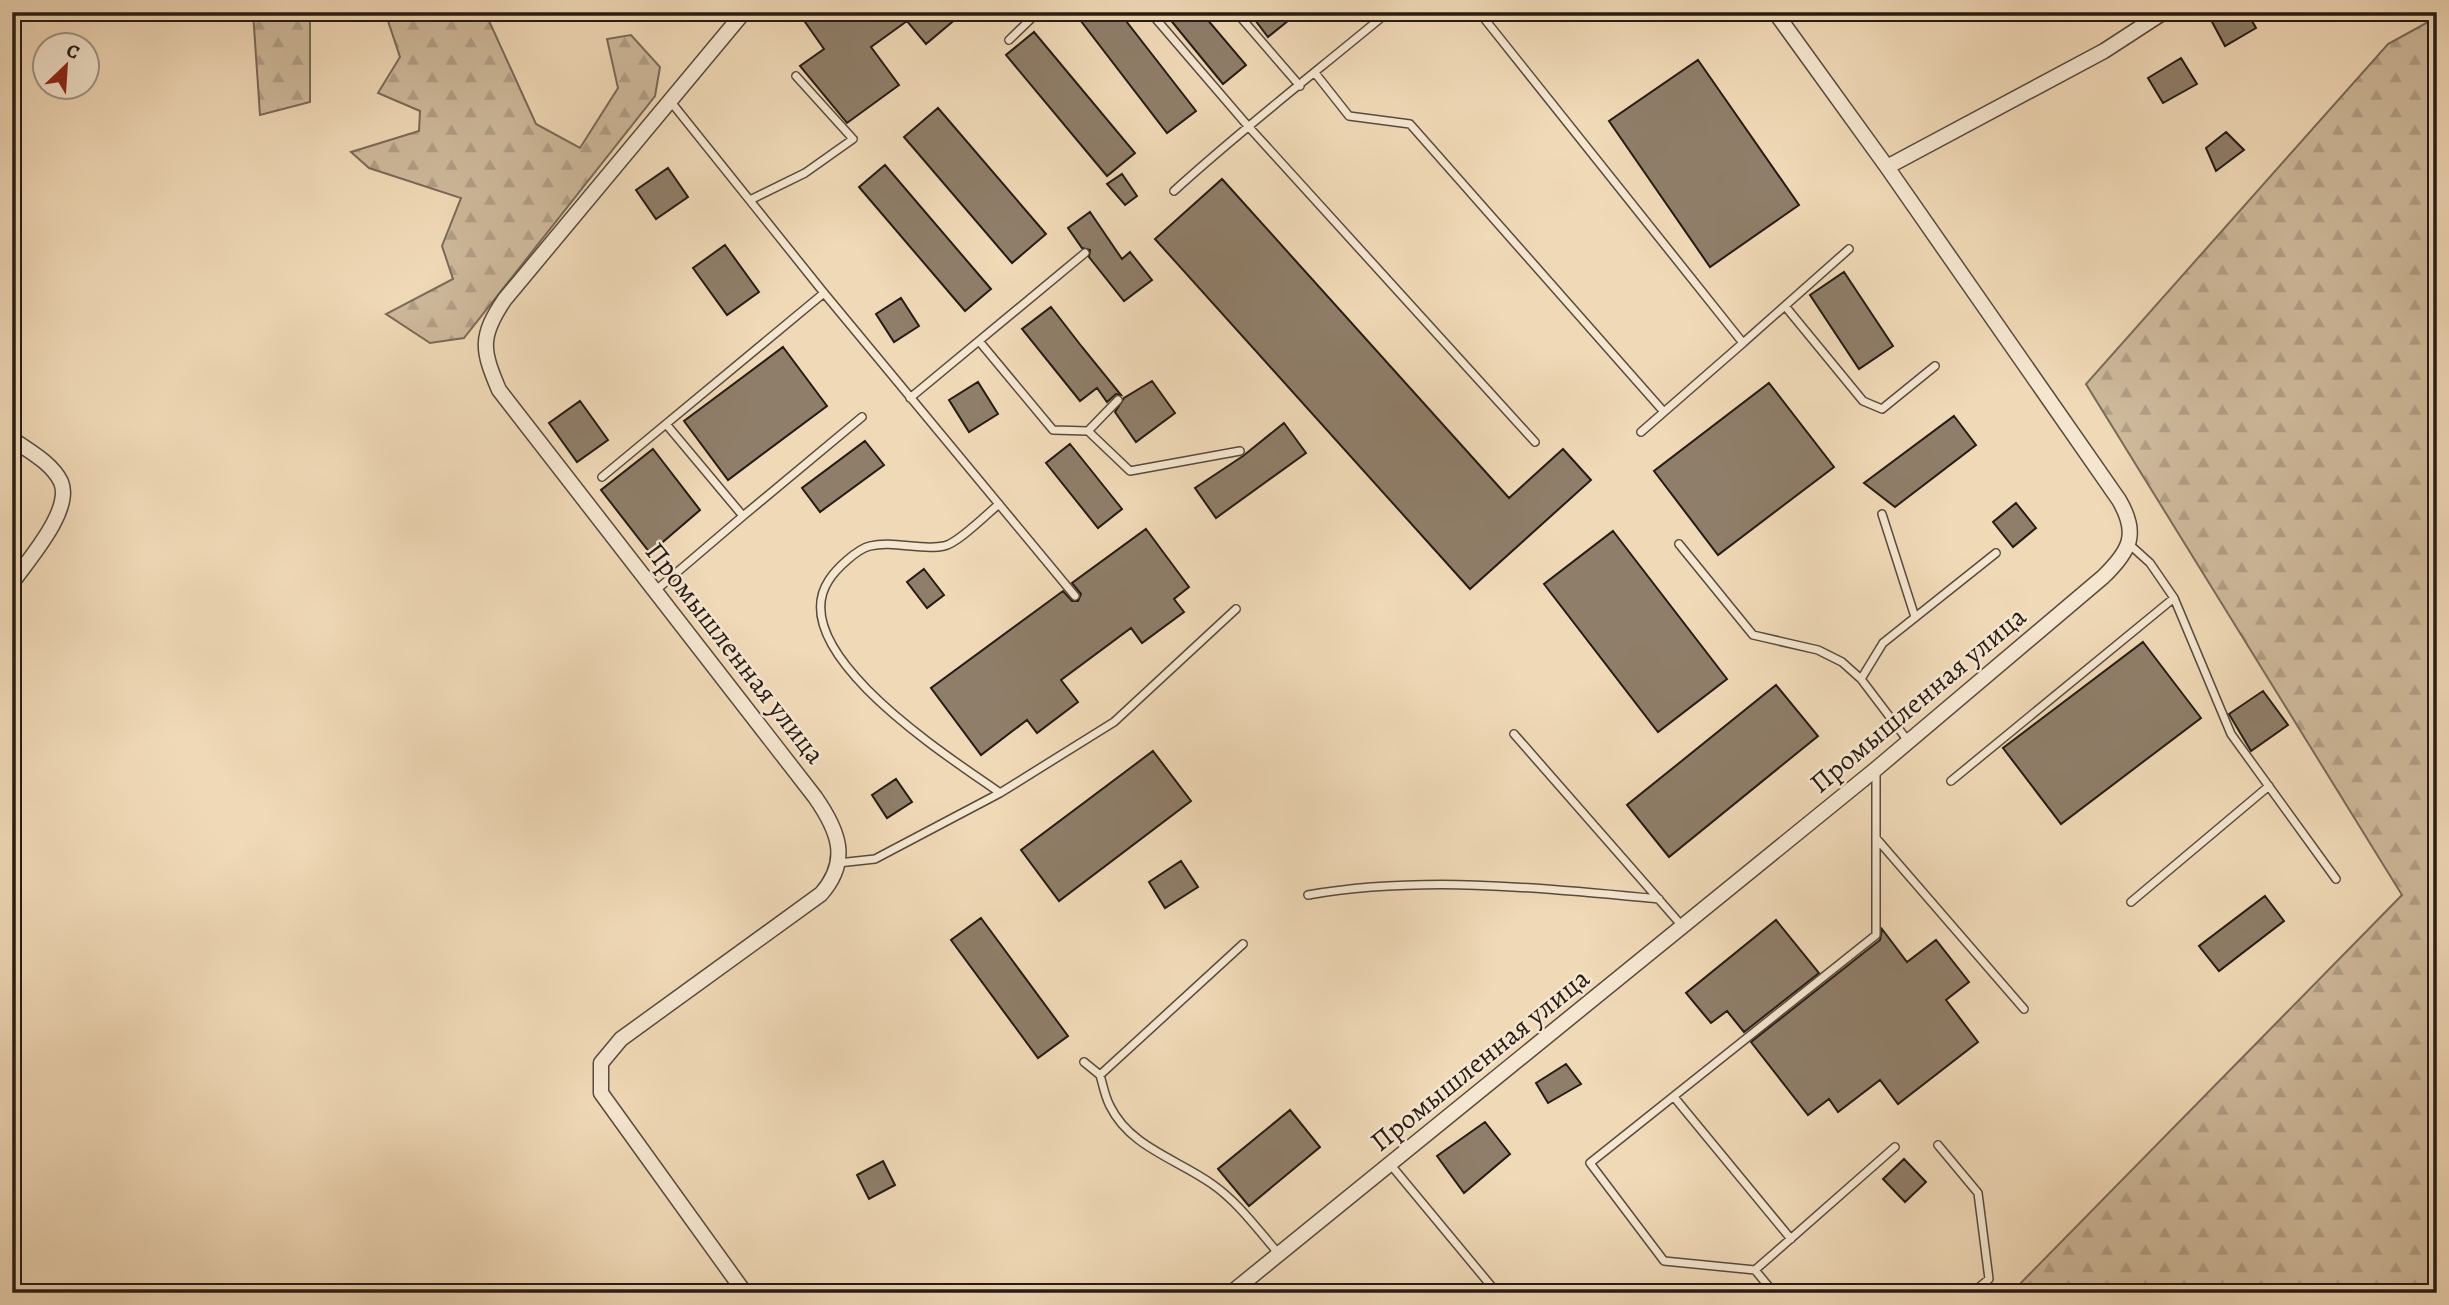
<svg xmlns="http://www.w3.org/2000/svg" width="2449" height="1305" viewBox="0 0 2449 1305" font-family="Alegreya,serif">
<defs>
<pattern id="forest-firs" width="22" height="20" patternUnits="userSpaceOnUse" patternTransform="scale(1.75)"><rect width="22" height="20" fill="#ceb99b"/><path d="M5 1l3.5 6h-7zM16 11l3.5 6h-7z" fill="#b19e85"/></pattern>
</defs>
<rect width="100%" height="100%" fill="#f0d9b7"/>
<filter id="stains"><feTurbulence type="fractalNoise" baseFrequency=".00286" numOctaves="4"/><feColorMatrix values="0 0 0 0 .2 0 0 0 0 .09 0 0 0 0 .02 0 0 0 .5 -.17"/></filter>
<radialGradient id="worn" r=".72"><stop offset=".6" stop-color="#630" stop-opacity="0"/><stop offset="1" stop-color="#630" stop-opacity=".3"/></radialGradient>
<path fill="url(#forest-firs)" stroke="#7a6a58" stroke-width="2" d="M253,12H310V102L260,115Z
M385,12H485L536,124L580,148L618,88L607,39L631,35L660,67L655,96L464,338L430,343L386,314L453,279L442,246L461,198L369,168L351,152L419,131L420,111L378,93L400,57Z
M2437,17V1293H2011L2402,895L2086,384L2388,44Z"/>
<path fill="#8f7e69" stroke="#261b14" stroke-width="2" d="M798,12H964L926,44L907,21L871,47L899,85L847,123L800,66L824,49Z
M1074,12H1119L1196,111L1167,133Z
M1164,12H1201L1246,65L1223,84Z
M1249,12H1299L1268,37Z
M2225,12H2247L2256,28L2225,46L2211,20Z
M1034,32L1135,153L1107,176L1006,55Z
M2181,58L2197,84L2163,103L2148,78Z
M1698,60L1799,205L1710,267L1609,121Z
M938,108L1046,234L1012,263L904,137Z
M2226,132L2244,150L2216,171L2206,148Z
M885,165L991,289L965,311L859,187Z
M668,168L688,197L656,219L636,190Z
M1122,174L1137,196L1125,205L1107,184Z
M1222,179L1509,498L1563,449L1591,480L1470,589L1155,239Z
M1090,212L1122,259L1130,252L1152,280L1124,301L1089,257L1090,250L1082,248L1068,228Z
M725,245L759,292L727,315L693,268Z
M1844,272L1893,346L1859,369L1810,295Z
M901,298L919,326L894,342L876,314Z
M1051,307L1082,347L1121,395L1116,394L1107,402L1097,388L1080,401L1022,329Z
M783,347L827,406L728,480L684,421Z
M1152,381L1175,413L1136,442L1115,412L1124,398Z
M978,382L998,414L969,432L949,400Z
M1769,383L1834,467L1718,555L1654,471Z
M580,401L608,440L577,462L549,423Z
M1954,416L1976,445L1895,507L1864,483Z
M1284,423L1306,453L1216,518L1195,488L1243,456Z
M865,441L884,465L820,512L802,488Z
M1070,444L1122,509L1098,528L1046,463Z
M653,449L700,510L650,553L601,490Z
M2016,503L2036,528L2013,547L1993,522Z
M1146,529L1189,587L1174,599L1184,612L1142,643L1131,628L1061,680L1078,702L1037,733L1027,720L981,755L931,688L1063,591L1072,601H1078L1081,594L1072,583Z
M1613,531L1727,679L1658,732L1544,584Z
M924,569L944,595L927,608L907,582Z
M2143,642L2201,718L2061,824L2003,748Z
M1776,685L1818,736L1669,857L1627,805Z
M2263,691L2288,725L2251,751L2229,714Z
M1153,751L1191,801L1059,901L1021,850Z
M896,779L912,802L887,818L872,795Z
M1181,861L1198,887L1165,908L1149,882Z
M2265,896L2284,921L2219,971L2199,946Z
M981,918L1068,1036L1038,1058L951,940Z
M1776,920L1819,973L1744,1032L1727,1011L1711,1023L1686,993Z
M1882,929L1907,962L1936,940L1969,982L1946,1000L1978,1042L1898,1104L1880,1080L1838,1112L1829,1099L1808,1115L1751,1042L1880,940Z
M1566,1064L1581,1084L1548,1103L1536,1083Z
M1290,1110L1320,1147L1249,1206L1218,1169Z
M1485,1122L1510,1154L1464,1193L1437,1156Z
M1904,1159L1926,1182L1905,1202L1883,1179Z
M883,1161L895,1185L869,1199L857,1175Z"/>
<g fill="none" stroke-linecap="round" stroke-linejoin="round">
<defs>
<path id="service" d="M1150,12L1247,125L1535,442
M1236,12L1300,86
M1479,12L1743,343L1849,249
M1009,40L1038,12
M1315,73L1349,116L1410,124L1664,412
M671,102L824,293L1075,596
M1174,191C1243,128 1316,72 1388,12
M750,200L805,173L853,139L796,76
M1785,306L1863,401L1882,409L1935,366
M979,341L1053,430L1088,431L1130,471L1240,451
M910,398L1085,253
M1088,431L1118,400
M1641,432L1743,343
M602,477L824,293
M1882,514L1915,617
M743,516L862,417
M1679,544L1753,635L1818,650L1842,662L1861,679L1908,741
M2129,544L2150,563L2174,598L2231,734L2336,879
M655,591L743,516L666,424
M1861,679L1883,643L1996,553
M1514,734L1683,927
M1951,781L2174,598
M1000,793L1114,722L1236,609
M1876,838L2024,1009
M838,863L875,859L1000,793C954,760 781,652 829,580C836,569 857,549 870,546C893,540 921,551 944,546C957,544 987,514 999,504
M1308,895C1423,875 1544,888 1659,899
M2131,902L2269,786
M1243,944L1100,1075C1103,1085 1105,1097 1110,1106C1130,1147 1177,1159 1212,1184C1238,1202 1258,1230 1279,1254
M1084,1062L1100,1075
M1674,1097L1791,1239
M1938,1145L1978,1193L1989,1279L1972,1293
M1390,1164L1497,1293
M1755,1270L1895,1147
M1774,1293L1755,1270L1664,1261L1590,1163L1876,935V769"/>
<path id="minor" d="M744,12L505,299C479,337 482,350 499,390L815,797C838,830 851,860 821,894L621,1039L601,1063V1093L745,1293
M1887,167L2104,51L2164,12
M12,439C29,451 52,463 61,482C73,510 28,560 12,583
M1231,1293L1876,769L2103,577C2130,551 2139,534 2119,500L1887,167L1775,12"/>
</defs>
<use href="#service" stroke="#584a3d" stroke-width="10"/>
<use href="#minor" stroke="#584a3d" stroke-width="17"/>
<use href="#service" stroke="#f5e6d0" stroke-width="7"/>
<use href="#minor" stroke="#f5e6d0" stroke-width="14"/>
</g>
<g text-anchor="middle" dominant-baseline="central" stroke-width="5" stroke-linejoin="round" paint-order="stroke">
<g font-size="28" fill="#261b14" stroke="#f5e6d0">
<text transform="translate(735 653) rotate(52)">Промышленная улица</text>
<text transform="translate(1918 700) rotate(-40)">Промышленная улица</text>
<text transform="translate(1480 1060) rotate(-39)">Промышленная улица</text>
</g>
</g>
<rect width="2449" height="1305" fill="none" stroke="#f0d9b7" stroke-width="42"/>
<rect x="14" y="14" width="2421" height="1277" fill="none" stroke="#261b14" stroke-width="3.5"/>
<rect x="21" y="21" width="2407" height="1263" fill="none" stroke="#261b14" stroke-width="2"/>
<g transform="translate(66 66) rotate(25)"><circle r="33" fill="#f5e6d0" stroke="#a29585" stroke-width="2"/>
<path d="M0-5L12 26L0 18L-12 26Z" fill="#8f2418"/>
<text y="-10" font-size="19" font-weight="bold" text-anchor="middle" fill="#261b14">С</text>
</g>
<rect width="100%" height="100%" filter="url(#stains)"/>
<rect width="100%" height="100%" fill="url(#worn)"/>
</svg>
